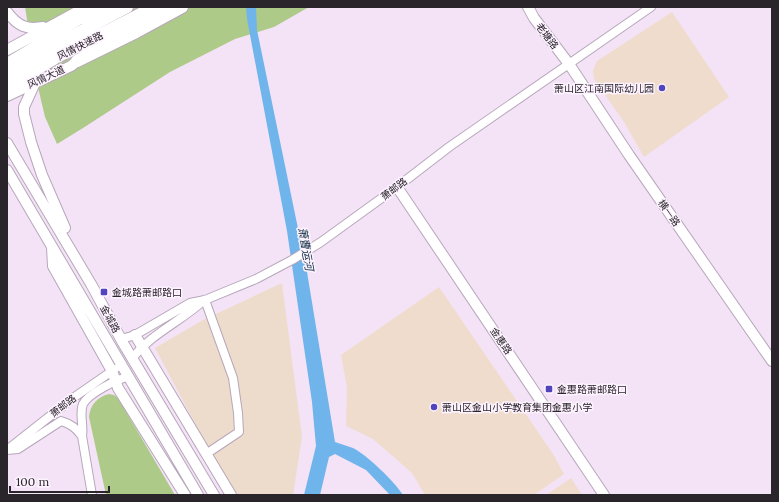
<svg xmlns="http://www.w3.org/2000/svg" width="779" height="502" viewBox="0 0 779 502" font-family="Lora,'Noto Sans SC',serif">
<rect width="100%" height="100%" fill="#f4e3f7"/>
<path fill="#eddccb" d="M282,283L302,437L293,495H233L155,348L203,320Z"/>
<path fill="#efdccc" d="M672,12L729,97L644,157L624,122L594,79L593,70L597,61Z
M439,287L553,454L564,474L534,495H425L412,473L373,439L346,426L347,388L341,355Z
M571,478L582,495H546Z"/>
<path fill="#aeca89" d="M25,7H309L274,27L235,39L170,72L83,128L57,144L45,117L37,83Z
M109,394L114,395L118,398L175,495H106L89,417C90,405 97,397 109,394Z"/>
<path fill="#6fb4eb" d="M246,7H256L257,30L307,272L335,442C341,444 347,446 353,448C367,455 394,481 403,495H390L366,470L335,454L329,457L320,495H304L316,446L312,402L287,231L247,19Z"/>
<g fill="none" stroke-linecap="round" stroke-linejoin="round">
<defs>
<path id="minor" d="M205,300L233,378L238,413L239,432L206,454
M119,337L125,338L135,335L190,303L205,300L256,279L292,260L321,242L397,187L449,147L651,7
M132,359C150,334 182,321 204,300
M7,450L73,398L115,369
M7,450L18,449L61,421C71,424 76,428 82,436
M92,495L82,436C84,426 79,414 83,404C88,394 118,378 129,377"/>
<path id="major" d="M528,7L534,18L569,64L629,155L772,361
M7,12C18,26 26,30 43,27
M7,50L86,7
M7,63L82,18L112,7
M35,83L24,107V114L31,142L42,175L65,228
M7,96L71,66L101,42L166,7
M7,143L91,284L123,343L214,495
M7,170L198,495
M397,187L604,495
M52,247L53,266L112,371L118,388L185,495
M135,335L231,495"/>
<path id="highway" d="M82,18L100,7
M77,61L136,32L182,7
M7,73L44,51L127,7
M7,87L55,58L154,7"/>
</defs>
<use href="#minor" stroke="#b7a7ba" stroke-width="10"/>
<use href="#major" stroke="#b7a7ba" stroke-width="12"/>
<use href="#highway" stroke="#b7a7ba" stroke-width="14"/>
<use href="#minor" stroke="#fff" stroke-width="8"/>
<use href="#major" stroke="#fff" stroke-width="10"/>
<use href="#highway" stroke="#fff" stroke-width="12"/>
</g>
<g fill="#5045bc" stroke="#fdf3ff" stroke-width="1.5">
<circle cx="662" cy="88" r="4"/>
<rect x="100" y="288" width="8" height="8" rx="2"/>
<rect x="545" y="385" width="8" height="8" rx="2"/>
<circle cx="434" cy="407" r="4"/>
</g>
<g text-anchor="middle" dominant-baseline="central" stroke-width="3" stroke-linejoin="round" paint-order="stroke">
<g font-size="10" fill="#2a242b" stroke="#fdf3ff">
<text transform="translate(547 36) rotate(53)">老塘路</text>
<text transform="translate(80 46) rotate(-27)">风情快速路</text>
<text transform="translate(46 77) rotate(-25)">风情大道</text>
<text transform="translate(394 189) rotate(-37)">萧邮路</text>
<text transform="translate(669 213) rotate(55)">横一路</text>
<text transform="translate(110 319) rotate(61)">金城路</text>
<text transform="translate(501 341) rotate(56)">金惠路</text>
<text transform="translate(63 406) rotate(-37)">萧邮路</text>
</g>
<g font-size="10" fill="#2a242b" stroke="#fdf3ff" text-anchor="start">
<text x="654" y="88" text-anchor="end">萧山区江南国际幼儿园</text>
<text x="112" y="292">金城路萧邮路口</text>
<text x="557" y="389">金惠路萧邮路口</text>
<text x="442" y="407">萧山区金山小学教育集团金惠小学</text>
</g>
<g font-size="11" font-style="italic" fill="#0e2c42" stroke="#fdf3ff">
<text transform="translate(306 249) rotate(80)">萧曹运河</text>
</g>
</g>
<rect width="779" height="502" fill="none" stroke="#2a242b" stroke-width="16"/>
<path d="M10 486v6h99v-6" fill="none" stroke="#2a242b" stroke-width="2"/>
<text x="16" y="486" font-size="12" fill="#2a242b" stroke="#fdf3ff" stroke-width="3" paint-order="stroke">100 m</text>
</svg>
